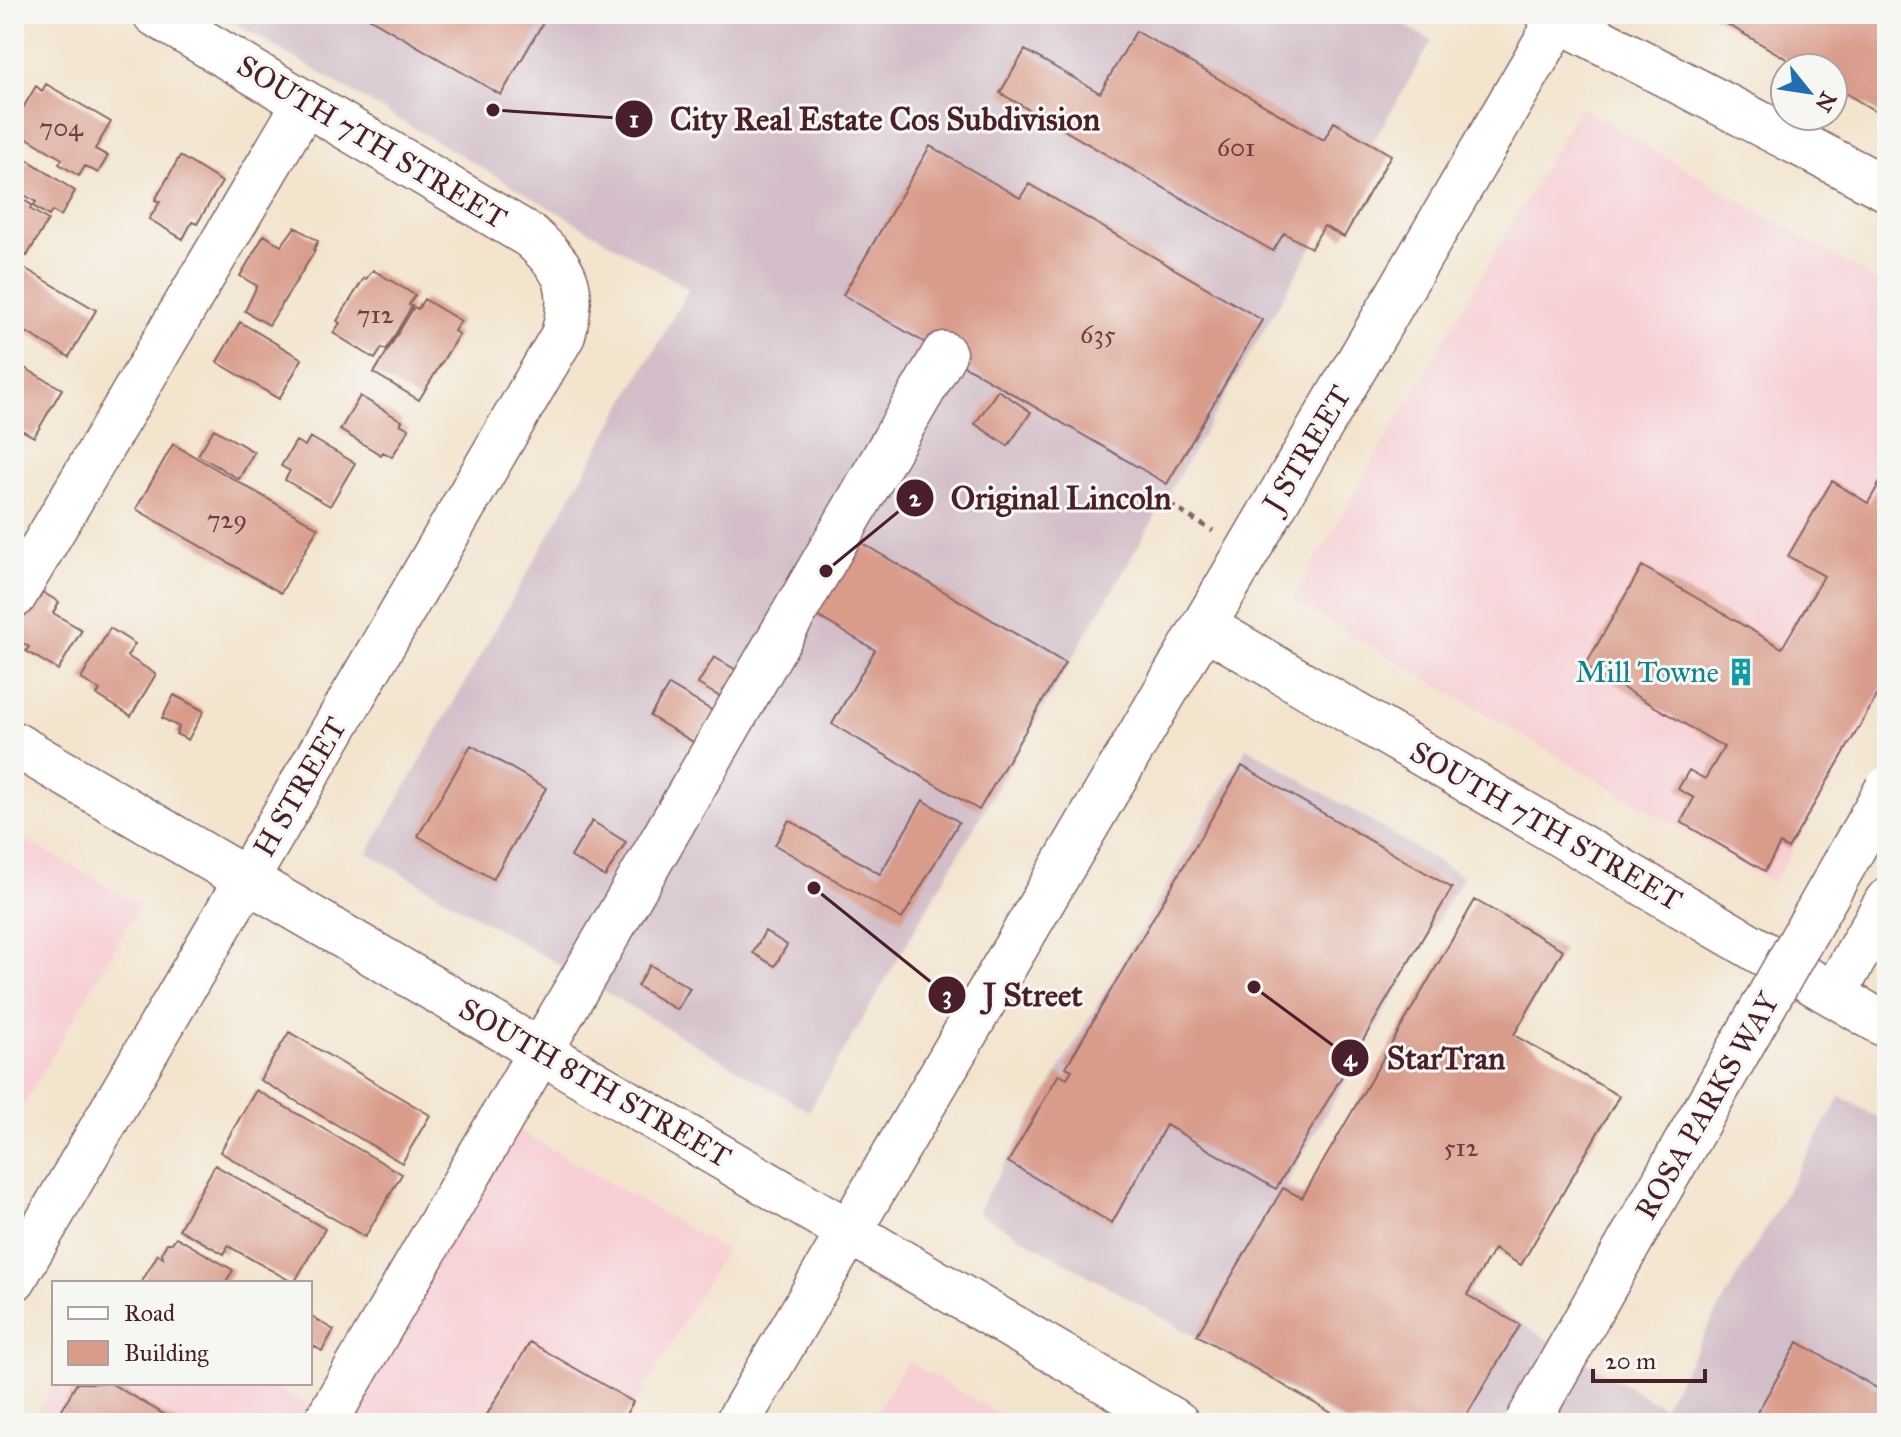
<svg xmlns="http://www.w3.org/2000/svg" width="1901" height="1437" viewBox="0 0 1901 1437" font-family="'IM FELL Great Primer',serif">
<rect width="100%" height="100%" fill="#f6f6f2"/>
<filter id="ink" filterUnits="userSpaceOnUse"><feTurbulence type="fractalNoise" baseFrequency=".0125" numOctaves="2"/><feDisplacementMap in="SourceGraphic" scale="16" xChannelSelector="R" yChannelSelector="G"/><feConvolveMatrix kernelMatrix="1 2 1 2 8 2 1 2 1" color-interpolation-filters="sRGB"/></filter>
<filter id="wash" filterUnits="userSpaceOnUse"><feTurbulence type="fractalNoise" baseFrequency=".006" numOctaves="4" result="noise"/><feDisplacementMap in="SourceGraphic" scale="32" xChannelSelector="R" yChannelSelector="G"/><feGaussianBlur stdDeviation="1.8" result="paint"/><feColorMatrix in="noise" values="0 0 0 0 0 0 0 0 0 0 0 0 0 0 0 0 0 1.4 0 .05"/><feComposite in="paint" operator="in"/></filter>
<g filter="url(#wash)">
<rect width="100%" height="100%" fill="#f3e4ce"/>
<path fill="#f7cfd4" d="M1580,107L1887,287V687L1773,883L1292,600Z
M14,833L140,905L14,1121Z
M511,1126L725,1250L625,1423H338Z
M907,1361L1013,1423H870Z
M55,1383H269L315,1409L307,1423H31Z"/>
<path fill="#d2bdc8" d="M219,14H1385L1432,41L809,1111L368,853L689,289Z
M1247,747L1463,877L1285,1185L1663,1407L1841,1096L1887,1124V1423H1346L977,1212Z"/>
<g id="blocks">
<path fill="#d99c8b" d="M362,14H548L501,95Z
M1710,14H1887V118L1835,87L1833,91V68H1802Z
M1136,31L1324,140L1334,122L1391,155L1344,237L1324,226L1311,248L1284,233L1273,251L1000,93L1025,50L1100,93Z
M46,84L111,122L95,149L108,156L98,173L85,166L79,176L59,164L62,159L14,130V123L36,86L42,91Z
M930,146L1020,198L1029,184L1262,320L1167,484L843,295Z
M180,156L222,182L197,224L192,222L183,239L149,219L160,202L155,200Z
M28,160L75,191L61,216L52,211L49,216L33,206L36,202L14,189V184Z
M14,194L32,205L30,209L48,220L27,256L14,248Z
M295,227L318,241L313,250L315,251L269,325L245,311L257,286L240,276L264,235L281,246Z
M14,262L96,310L69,357L14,325Z
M373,270L415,295L409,305L412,306L386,350L382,348L375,359L333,333L340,323L337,321L364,278L366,279Z
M424,299L461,321L454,331L459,334L419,400L374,373L414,307L418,309Z
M240,322L302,359L279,399L217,362Z
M14,362L62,389L34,437L14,426Z
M998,390L1031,412L1008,446L975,424Z
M360,396L402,421L400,424L409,429L392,457L383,452L381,455L340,430Z
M214,429L254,452L239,479L198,455Z
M310,437L355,463L330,506L285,480L290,471L281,466L296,441L305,446Z
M173,444L318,528L281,593L136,509Z
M1887,470V679L1788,849L1780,844L1765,871L1681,822L1694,798L1678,789L1689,770L1705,779L1724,747L1585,666L1642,566L1782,648L1824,576L1788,556L1832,481L1868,503Z
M855,539L1065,663L979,810L832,724L875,650L812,613Z
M34,587L59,602L53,613L82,630L58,670L26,651L29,647L14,638V620Z
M110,628L135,644L127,656L156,674L131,716L97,695L100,690L81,679Z
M714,657L738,671L722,698L698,684Z
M669,685L713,711L695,743L650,716Z
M174,695L204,711L188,740L176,734L179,727L162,718Z
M471,745L546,788L493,879L418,836Z
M1242,766L1452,888L1276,1189L1166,1125L1112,1223L1008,1162L1059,1074L1067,1078L1072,1070L1066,1067Z
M923,800L959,822L902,919L775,845L789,820L880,874Z
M592,821L626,842L605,877L571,857Z
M1475,900L1563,950L1514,1035L1619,1096L1521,1265L1494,1249L1467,1295L1520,1325L1462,1423H1349L1197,1335L1283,1188L1302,1198Z
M765,931L787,945L775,966L753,953Z
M650,965L690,988L677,1010L637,986Z
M289,1032L430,1115L402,1163L260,1080Z
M256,1090L402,1174L365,1237L220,1152Z
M215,1165L325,1229L294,1283L228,1246L224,1254L179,1229Z
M176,1237L233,1270L225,1283H141L158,1254L163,1258L162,1252L167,1243H172Z
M310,1316L334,1330L322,1351L310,1344Z
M530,1342L633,1402L621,1423H482Z
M1798,1342L1887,1394V1423H1751Z
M77,1383H110L179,1423H54Z"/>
</g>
</g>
<g filter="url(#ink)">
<use href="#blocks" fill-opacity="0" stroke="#856464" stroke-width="2"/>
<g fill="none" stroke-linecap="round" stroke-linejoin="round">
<defs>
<path id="minor" d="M1548,14L1887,189
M14,596L305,103
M1204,626L1887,1026
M14,744L1177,1423
M1834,994L1887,901
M14,1279L563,335C576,286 567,269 530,236L155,14
M325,1423L944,354
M737,1423L1562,14"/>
</defs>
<use href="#minor" stroke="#856464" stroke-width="47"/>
<path stroke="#856464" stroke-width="5" stroke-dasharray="6 6" stroke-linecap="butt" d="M1170,505L1213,531"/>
<use href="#minor" stroke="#fff" stroke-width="44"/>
<defs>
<path id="highway-bridge" d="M1527,1423L1887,789"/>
</defs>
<use href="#highway-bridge" stroke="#856464" stroke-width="47" stroke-linecap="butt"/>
<use href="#highway-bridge" stroke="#fff" stroke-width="44"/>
</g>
</g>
<defs>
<symbol id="building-bare" viewBox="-9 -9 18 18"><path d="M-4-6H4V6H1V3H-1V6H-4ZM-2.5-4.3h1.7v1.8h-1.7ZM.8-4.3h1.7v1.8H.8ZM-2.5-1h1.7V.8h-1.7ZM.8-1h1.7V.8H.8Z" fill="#0f9aa8" stroke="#f6f6f2" stroke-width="2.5" paint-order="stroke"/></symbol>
</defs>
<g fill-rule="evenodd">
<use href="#building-bare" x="1721" y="652" width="40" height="40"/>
</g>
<g text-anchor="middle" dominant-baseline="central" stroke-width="6" stroke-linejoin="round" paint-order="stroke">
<g font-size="26" fill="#6e3e43">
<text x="61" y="127">704</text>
<text x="1236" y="147">601</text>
<text x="375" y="314">712</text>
<text x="1098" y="334">635</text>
<text x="227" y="519">729</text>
<text x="1461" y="1147">512</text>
</g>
<g font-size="30" fill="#4a1f2b" stroke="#f6f6f2">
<text transform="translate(372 142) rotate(31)">SOUTH 7TH STREET</text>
<text transform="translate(1307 449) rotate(-59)">J STREET</text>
<text transform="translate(300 787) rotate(-60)">H STREET</text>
<text transform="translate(1546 826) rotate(30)">SOUTH 7TH STREET</text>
<text transform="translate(595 1083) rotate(30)">SOUTH 8TH STREET</text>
<text transform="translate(1707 1106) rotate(-60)">ROSA PARKS WAY</text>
</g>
<g font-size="30" fill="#0d838f" stroke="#f6f6f2" text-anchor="end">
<text x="1719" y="672">Mill Towne</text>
</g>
</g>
<path fill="none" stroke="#4a1f2b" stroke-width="3" d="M493 110L634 119M826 571L915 498M814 888L947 995M1254 987L1350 1058"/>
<g fill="#4a1f2b" stroke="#f6f6f2" stroke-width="3">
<circle cx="493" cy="110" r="8"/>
<circle cx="826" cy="571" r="8"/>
<circle cx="814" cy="888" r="8"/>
<circle cx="1254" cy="987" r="8"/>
<circle cx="634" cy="119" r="20"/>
<circle cx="915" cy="498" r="20"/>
<circle cx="947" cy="995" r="20"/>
<circle cx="1350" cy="1058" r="20"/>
</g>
<g font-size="24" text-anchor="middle" font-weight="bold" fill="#fff">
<text x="634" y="127">1</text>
<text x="915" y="506">2</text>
<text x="947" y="1003">3</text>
<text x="1350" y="1066">4</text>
</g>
<g font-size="32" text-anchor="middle" font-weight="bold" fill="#4a1f2b" stroke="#f6f6f2" stroke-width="6" stroke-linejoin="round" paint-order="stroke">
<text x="885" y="130">City Real Estate Cos Subdivision</text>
<text x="1061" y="509">Original Lincoln</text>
<text x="1033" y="1006">J Street</text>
<text x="1446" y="1069">StarTran</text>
</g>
<rect width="1901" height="1437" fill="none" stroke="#f6f6f2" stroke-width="48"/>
<rect x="52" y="1281" width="260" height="104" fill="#f6f6f2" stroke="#b1a0a2" stroke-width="2"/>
<rect x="68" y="1307" width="40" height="12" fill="#ffffff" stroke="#b1a0a2" stroke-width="2"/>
<text x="124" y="1321" font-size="24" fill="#4a1f2b">Road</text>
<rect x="68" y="1341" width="40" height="24" fill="#d99c8b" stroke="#b1a0a2" stroke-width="2"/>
<text x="124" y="1361" font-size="24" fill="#4a1f2b">Building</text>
<g transform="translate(1809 92) rotate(120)"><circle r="38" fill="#f6f6f2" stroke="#b1a0a2" stroke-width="2"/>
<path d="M0-6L14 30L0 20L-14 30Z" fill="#1f6fb2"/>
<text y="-12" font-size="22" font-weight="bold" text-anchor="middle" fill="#4a1f2b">N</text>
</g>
<path d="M1593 1369v12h112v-12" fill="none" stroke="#4a1f2b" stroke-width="4"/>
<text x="1605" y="1369" font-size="24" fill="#4a1f2b" stroke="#f6f6f2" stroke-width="6" paint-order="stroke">20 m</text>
</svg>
